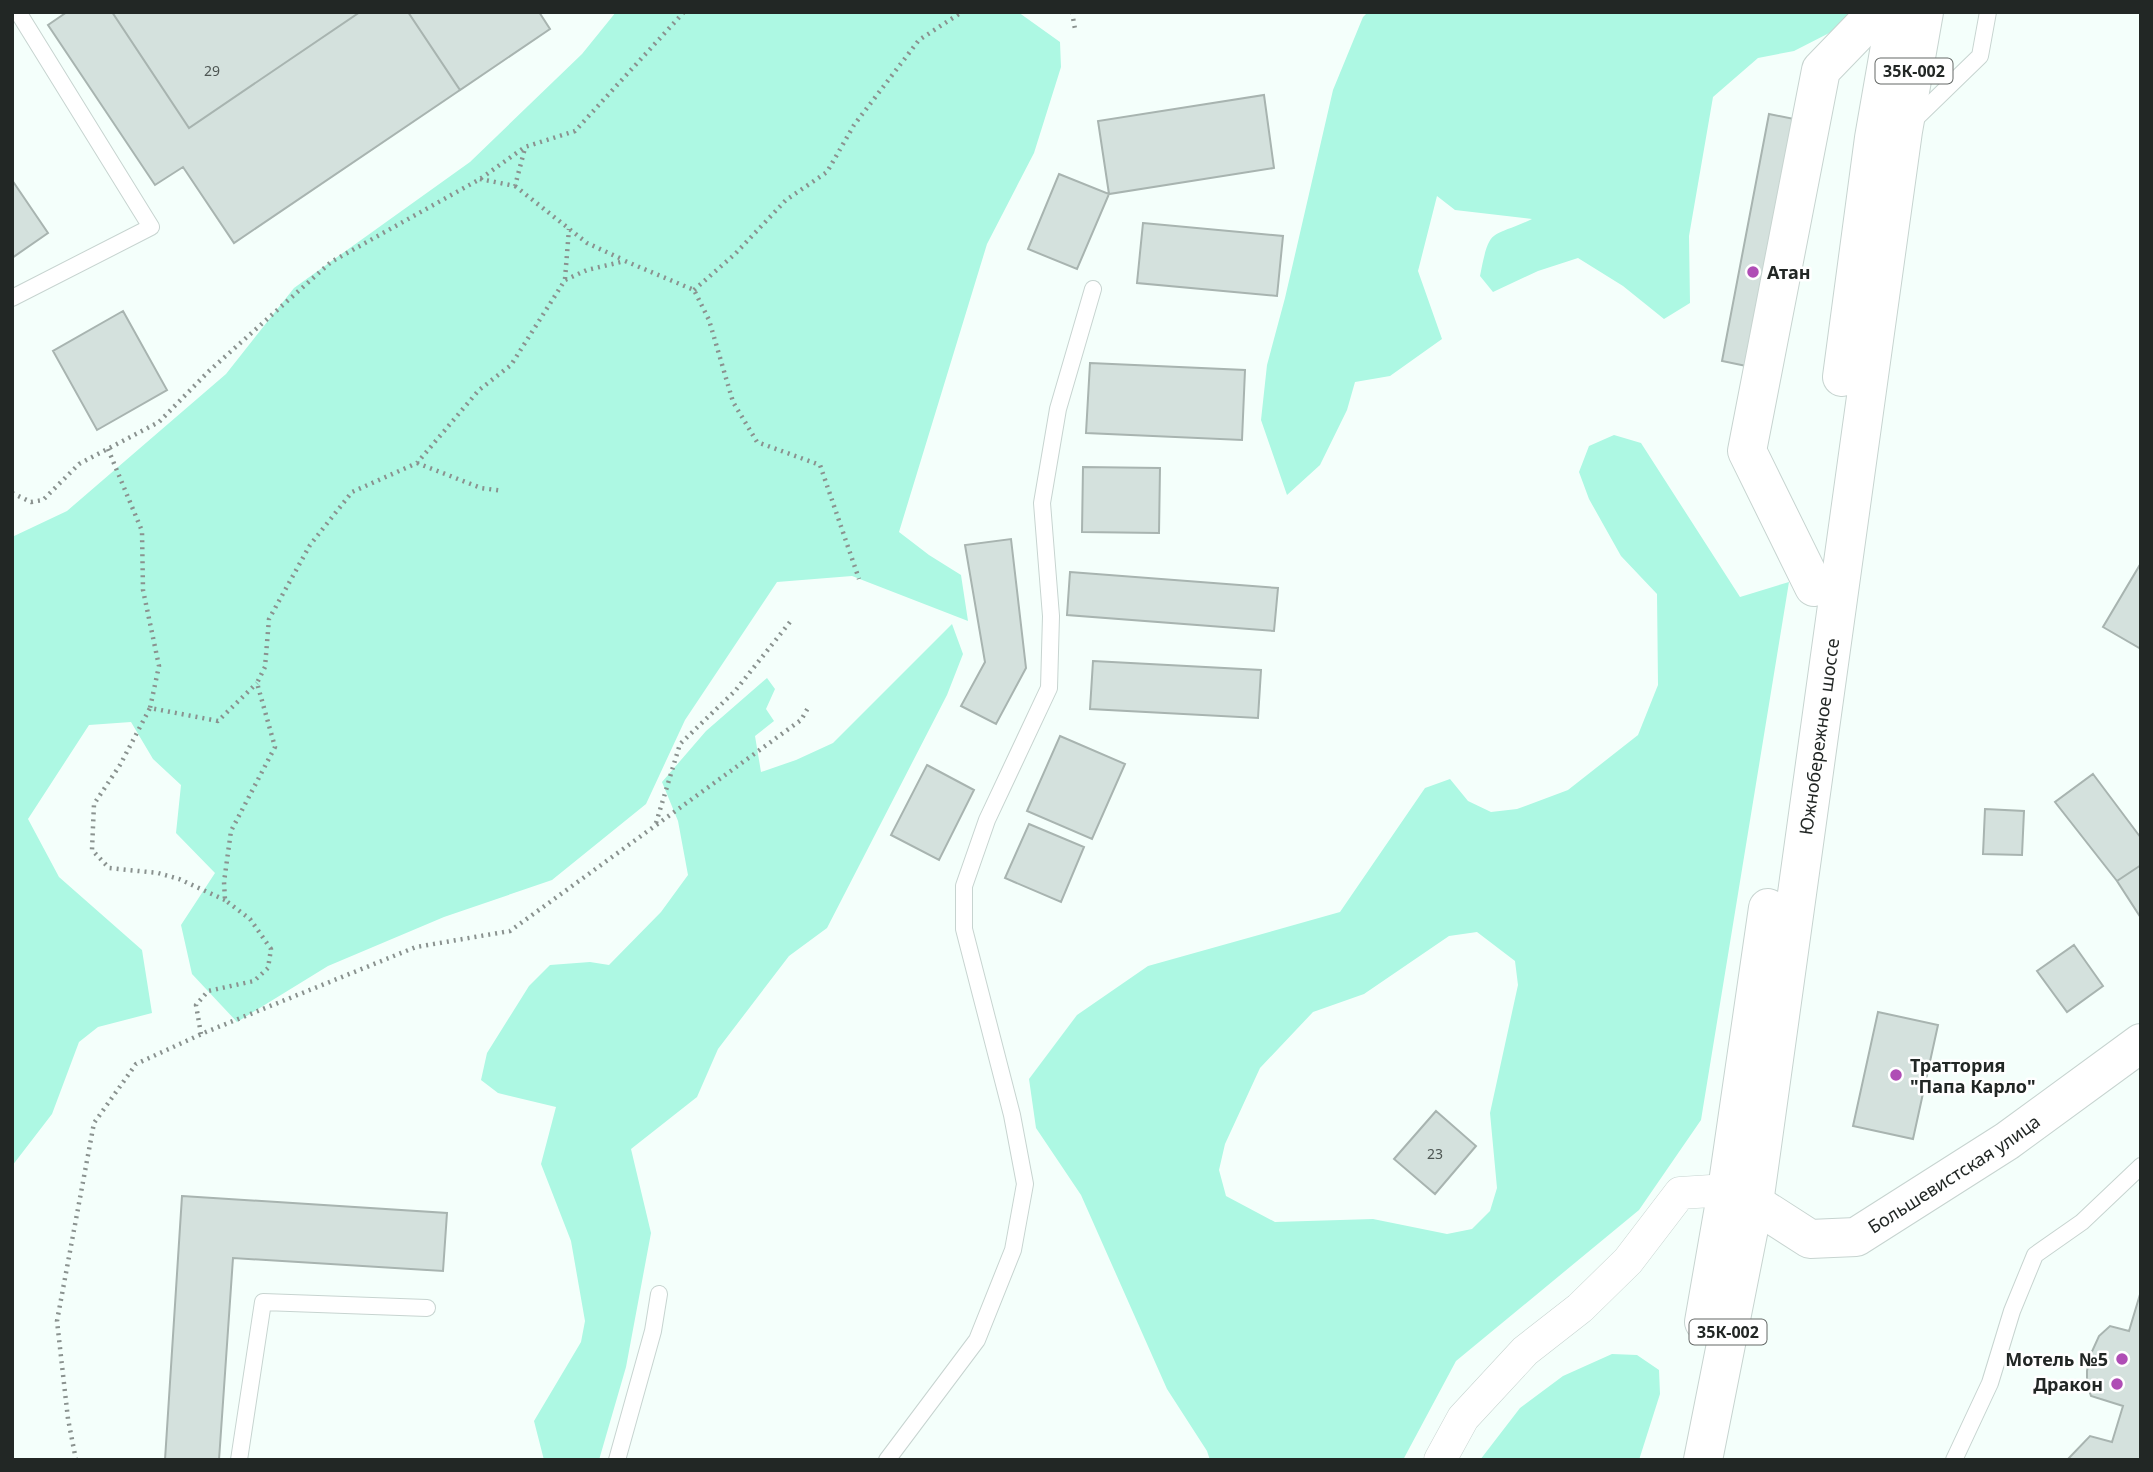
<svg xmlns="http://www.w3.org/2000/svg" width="2153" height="1472" viewBox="0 0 2153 1472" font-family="'Noto Sans',sans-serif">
<rect width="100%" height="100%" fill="#f4fffb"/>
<path fill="#adf8e3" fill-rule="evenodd" d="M616,12H1018L1060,42L1061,67L1034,153L987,244L899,532L929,555L961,575L968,621L852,576L777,582L685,720L646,804L552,880L444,917L328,966L237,1022L192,974L181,925L215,873L176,833L181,785L153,759L131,722L89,725L28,819L59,877L142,950L152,1013L98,1027L79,1042L52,1114L12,1166V537L67,511L226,374L294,288L470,162L582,54Z
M1368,12H1856L1839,28L1794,51L1758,58L1713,97L1689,236L1690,303L1664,319L1623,286L1578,258L1538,271L1493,292L1480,276C1490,225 1490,239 1532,219L1455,210L1437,196L1418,271L1442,339L1390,376L1355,382L1347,410L1320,465L1287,495L1261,420L1267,365L1285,298L1333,90L1363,17Z
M1614,435L1641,443L1740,597L1789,582L1701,1120L1639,1210L1456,1361L1403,1460H1210L1207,1451L1167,1389L1081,1195L1036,1128L1029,1079L1077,1015L1148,966L1340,912L1425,788L1450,779L1468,801L1491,812L1517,809L1568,790L1638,735L1658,685L1657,594L1621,556L1589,499L1579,472L1589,446ZM1477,932L1515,961L1518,985L1490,1113L1497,1188L1490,1211L1472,1229L1447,1234L1373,1219L1275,1222L1226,1196L1219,1170L1225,1144L1260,1068L1313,1012L1364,994L1449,936Z
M952,624L963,654L947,695L827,928L789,956L718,1049L697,1097L631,1149L651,1233L626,1367L599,1460H544L534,1421L581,1342L585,1321L571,1241L541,1164L556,1107L498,1093L481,1080L487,1053L529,986L550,965L590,962L609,965L661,912L688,875L678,821L662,782L706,731L767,678L775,689L766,709L774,721L755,736L761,772L796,760L833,743Z
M1612,1354L1637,1355L1659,1370L1660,1394L1639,1460H1480L1520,1408L1563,1376Z"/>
<path fill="#d4e1dd" stroke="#a8b4b0" stroke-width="2" d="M67,12H112L189,128L360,12H408L460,90L234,243L183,167L155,185L48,25Z
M112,12H360L189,128Z
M408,12H539L550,29L460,90Z
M1264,95L1274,168L1109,194L1098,121Z
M1769,114L1804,121L1756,368L1722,361Z
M1059,174L1109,194L1077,269L1028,249Z
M12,180L48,233L12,258Z
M1143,223L1283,236L1277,296L1137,283Z
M123,311L167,390L97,430L53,351Z
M1090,363L1245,370L1242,440L1086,433Z
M1083,467L1160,468L1159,533L1082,532Z
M1011,539L1026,668L996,724L961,706L985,662L965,545Z
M2141,563V649L2103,627Z
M1070,572L1278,588L1274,631L1067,615Z
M1093,661L1261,670L1258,718L1090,709Z
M1060,736L1125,764L1092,839L1027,811Z
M927,765L974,790L939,860L891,835Z
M2093,774L2141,838V865L2117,881L2055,802Z
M1985,809L2024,811L2022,855L1983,854Z
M1029,824L1084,847L1061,902L1005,878Z
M2141,865V918L2117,881Z
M2074,945L2103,986L2067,1012L2037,971Z
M1878,1012L1938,1025L1913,1139L1853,1126Z
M1436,1111L1476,1146L1435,1194L1394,1159Z
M182,1196L447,1213L443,1271L233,1258L219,1460H165Z
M2141,1291V1460H2067L2090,1436L2112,1442L2123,1406L2091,1396L2087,1384V1371L2089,1358L2099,1336L2110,1326L2129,1331Z"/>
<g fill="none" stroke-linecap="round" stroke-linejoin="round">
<defs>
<path id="service" d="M1912,122L1980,56L1988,12
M12,298L151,227L18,12
M239,1460L263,1302L427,1308
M617,1460L653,1331L659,1294
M887,1460L977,1340L1013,1250L1025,1184L1012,1115L964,929V886L987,820L1049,688L1051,616L1042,503L1058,409L1093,289
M1954,1460L1990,1383L2012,1311L2035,1255L2082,1222L2141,1166"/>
<path id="minor" d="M1440,1460L1463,1418L1525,1351L1580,1308L1628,1261L1680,1193L1727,1190"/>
<path id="tertiary" d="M1814,587L1747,451L1821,70L1877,12"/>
<g id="secondary">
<path id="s1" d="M1754,1203L1810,1239L1856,1237L2007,1141L2141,1043"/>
</g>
<g id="trunk">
<path d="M1842,377L1874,138L1896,12"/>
<path d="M1704,1322L1727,1190L1768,908"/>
<path id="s2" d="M1703,1460L1754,1203L1903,131L1924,12"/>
</g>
</defs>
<use href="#service" stroke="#c7d4d0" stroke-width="18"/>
<use href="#minor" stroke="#c7d4d0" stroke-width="33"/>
<use href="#tertiary" stroke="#c7d4d0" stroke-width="40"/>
<use href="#secondary" stroke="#c7d4d0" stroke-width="40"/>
<use href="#trunk" stroke="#c7d4d0" stroke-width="40"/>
<path stroke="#8a928f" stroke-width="4.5" stroke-dasharray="2 5" stroke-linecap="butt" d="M1072,12L1075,29
M480,179L515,186L525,148
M515,186L587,243L624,260
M565,279L569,229
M694,290L735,254L786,200L827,172L854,125L919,40L962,12
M108,449L142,531L143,590L159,666L150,708
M417,463L481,488L503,491
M12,493L31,502L43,500L79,464L159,422L209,371L331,262L480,179L525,147L575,131L684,12
M656,823L680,744L735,691L790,622
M225,900L179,879L158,873L109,868L92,850L94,804L120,765L150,708L218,721L257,683
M201,1034L196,1005L208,991L254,981L268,968L271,949L250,919L225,900L224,882L231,831L275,747L257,683L265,667L269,619L310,545L352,492L417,463L479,390L511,365L565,280L587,270L625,261L694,290L709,320L733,402L757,442L820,465L859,579
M76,1460L68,1419L57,1321L94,1123L136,1064L206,1032L416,947L510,931L801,720L808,708"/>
<use href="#service" stroke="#fff" stroke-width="16"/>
<use href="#minor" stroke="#fff" stroke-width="32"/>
<use href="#tertiary" stroke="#fff" stroke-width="38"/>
<use href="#secondary" stroke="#fff" stroke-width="38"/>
<use href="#trunk" stroke="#fff" stroke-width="38"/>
</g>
<g fill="#af4db5" stroke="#fff" stroke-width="2.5">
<circle cx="1753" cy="272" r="7"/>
<circle cx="1896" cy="1075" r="7"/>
<circle cx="2122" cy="1359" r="7"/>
<circle cx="2117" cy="1384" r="7"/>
</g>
<g text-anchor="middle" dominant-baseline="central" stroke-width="5" stroke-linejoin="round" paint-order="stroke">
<g font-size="14" fill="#4e5653">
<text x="212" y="70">29</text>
<text x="1435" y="1153">23</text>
</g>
<g fill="#fff" stroke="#646866" stroke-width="2">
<rect x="1875.5" y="58.5" width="77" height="25" rx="5"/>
<rect x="1689.5" y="1319.5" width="77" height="25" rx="5"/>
</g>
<g font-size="16" font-weight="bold" fill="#222725">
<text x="1914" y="71">35К-002</text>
<text x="1728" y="1332">35К-002</text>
</g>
<g font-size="18" font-weight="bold" fill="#222725" stroke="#fff" text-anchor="start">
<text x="1767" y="272">Атан</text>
<text x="1910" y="1065">Траттория<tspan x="1910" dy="21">"Папа Карло"</tspan></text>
<text x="2108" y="1359" text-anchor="end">Мотель №5</text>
<text x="2103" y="1384" text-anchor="end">Дракон</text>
</g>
<g font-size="18" fill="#222725" stroke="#fff">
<text stroke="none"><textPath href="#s2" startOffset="733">Южнобережное шоссе</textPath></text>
<text stroke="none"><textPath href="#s1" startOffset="229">Большевистская улица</textPath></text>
</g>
</g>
<rect width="2153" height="1472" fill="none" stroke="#222725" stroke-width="28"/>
</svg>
